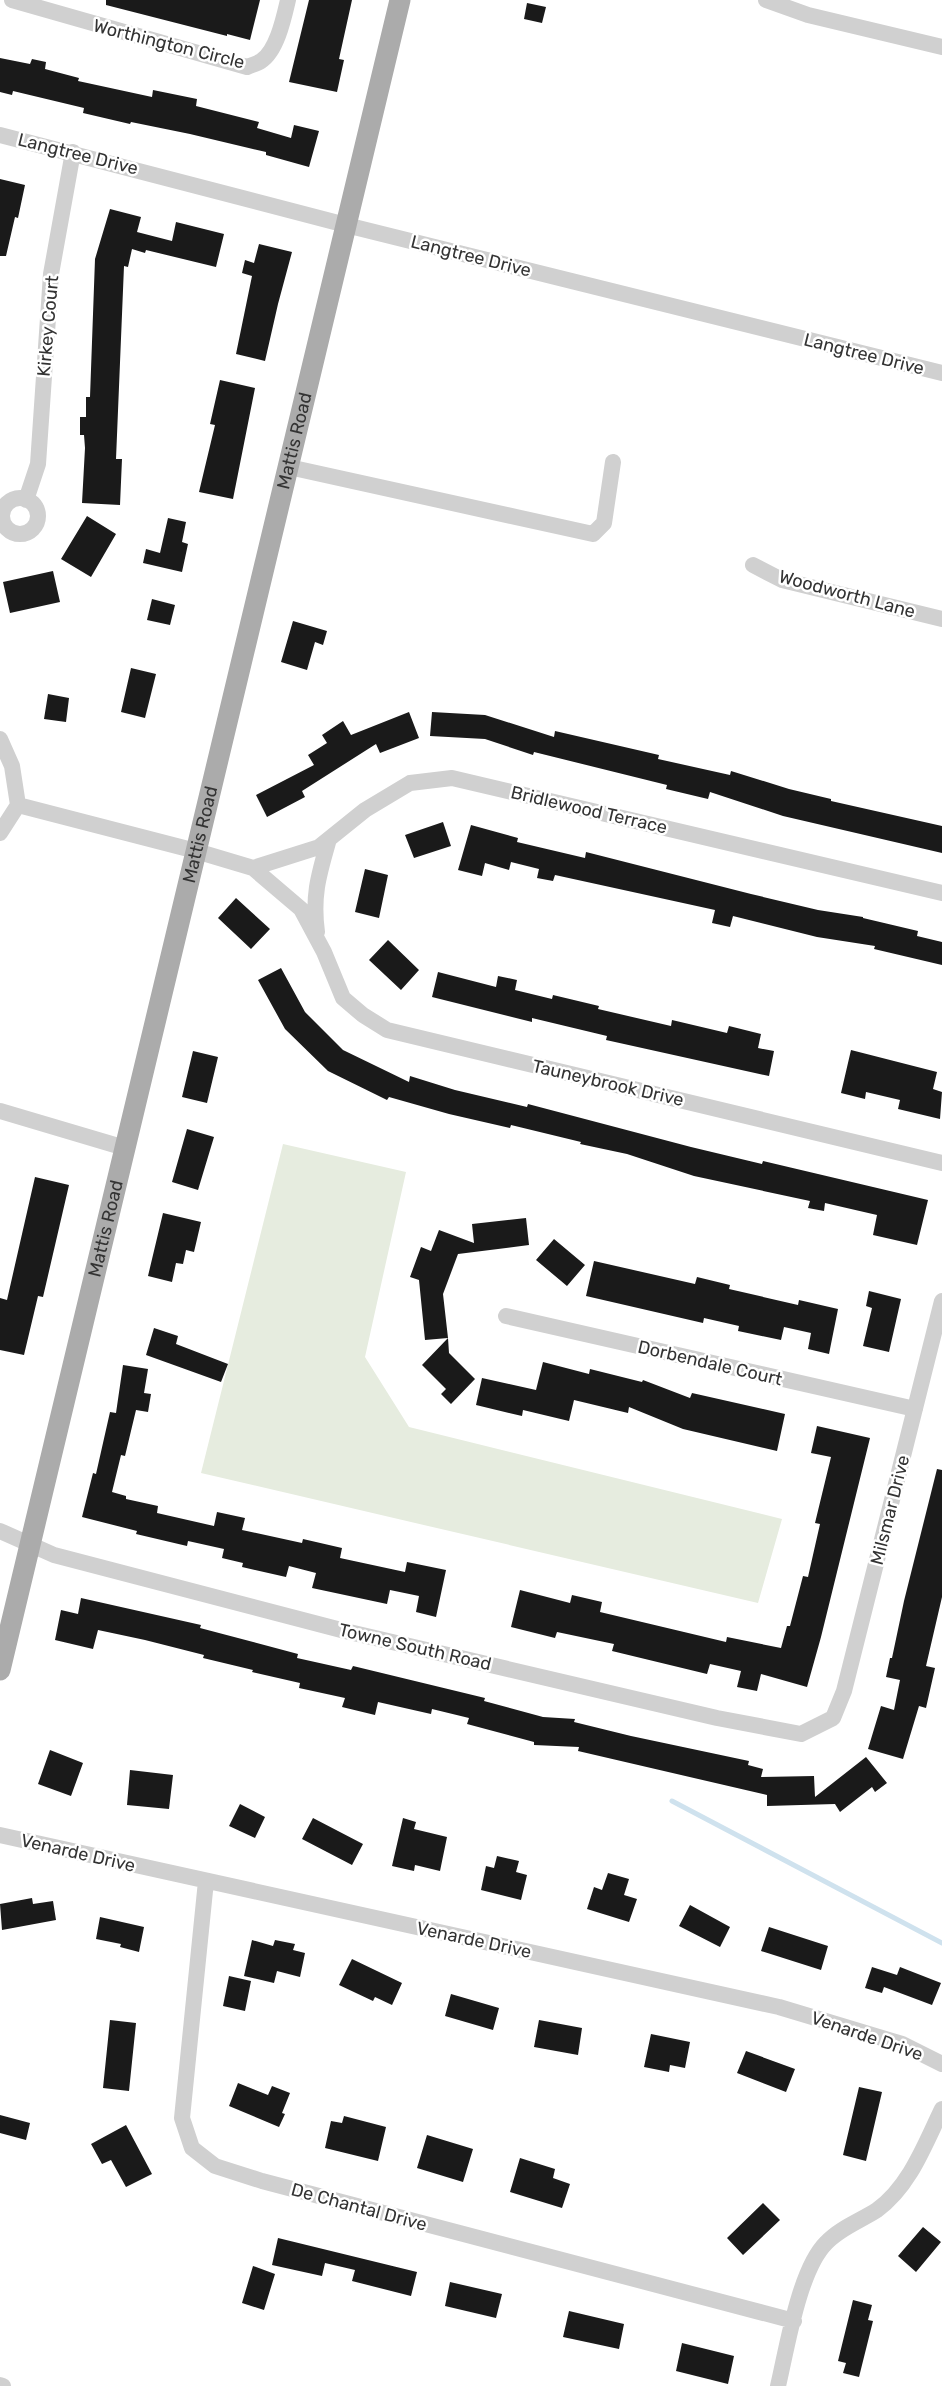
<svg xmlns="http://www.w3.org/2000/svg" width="942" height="2386" viewBox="0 0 942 2386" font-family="Rubik,sans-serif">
<rect width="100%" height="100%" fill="#fff"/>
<path fill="#e6ecdf" d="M283,1144L406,1172L365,1357L409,1427L782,1519L758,1603L201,1473Z"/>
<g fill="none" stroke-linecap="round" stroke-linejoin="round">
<path stroke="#cfe2ee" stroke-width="5" d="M672,1801L942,1943"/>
</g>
<path fill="#1a1a1a" d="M106,0H260L250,40L227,34V36L106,5Z
M309,0H352L339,59L344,60L337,92L289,82Z
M527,3L546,7L542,23L524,19Z
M0,58L30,64L32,59L46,62L45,69L79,78L78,81L152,97L153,90L197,99L196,106L259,122L257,128L291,138L294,125L319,131L309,167L266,155V152L190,134L131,122L130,124L83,113L84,108L13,91L12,95L0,92Z
M0,179L25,185L18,218L15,217L6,256H0Z
M110,209L141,217L137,232L172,241L176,222L224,234L216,267L146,250L145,253L132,249L128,267L124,266L116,459H122L120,505L82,503L85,448L84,435H80V417H86V397H90L95,259Z
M259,244L292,252L278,304L265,361L236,354L252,276L242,273L245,260L254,263Z
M220,380L255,388L233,499L199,492L215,425L210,424Z
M87,516L116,534L91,577L61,559Z
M168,518L186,522L182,542L188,544L182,572L143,563L146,549L160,553Z
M53,571L60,602L10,613L3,582Z
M152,599L175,605L170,625L147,620Z
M293,621L327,631L323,645L315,642L307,670L281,662Z
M131,668L156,674L145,718L121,712Z
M48,694L69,698L66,722L44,719Z
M409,712L419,738L380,753L376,744L302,791L305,797L267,817L256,795L314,765L308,755L327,743L322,735L343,721L351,735Z
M432,712L485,715L554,737L555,731L659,755L658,759L730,775L731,771L789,789L831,799V801L942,826V853L783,816L710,792L708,799L666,789L667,785L534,752L533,755L485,739L430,736Z
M443,822L451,846L414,858L405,835Z
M471,825L518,838L517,842L585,858L586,852L751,894L818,910L863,917V918L918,931L917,936L942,942V965L874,949L875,946L817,937L733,916L730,927L712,923L715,910L555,875L553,881L537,878L539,869L511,862L509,870L485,863L482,876L458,870Z
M365,869L388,875L379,918L355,912Z
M236,898L270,929L251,949L218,918Z
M388,940L419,970L401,990L369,960Z
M281,968L305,1012L343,1050L409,1082L410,1076L455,1090L527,1107L528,1104L691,1147L762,1164L763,1161L928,1200L917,1245L873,1235L877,1215L825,1203L824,1211L808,1208L810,1201L694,1176L627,1154L580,1144L581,1142L511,1125L510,1128L449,1114L389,1097L387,1100L328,1071L285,1029L258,980Z
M438,972L496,987L498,976L517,980L515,990L552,999L553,995L599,1006L598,1009L671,1026L672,1020L727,1033L729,1026L761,1034L758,1048L774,1051L769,1076L606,1040L607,1036L532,1018V1022L432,997Z
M851,1050L937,1072L933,1089L942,1092L940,1119L898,1109L900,1100L866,1092L865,1099L841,1093Z
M193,1051L218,1057L207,1103L182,1097Z
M187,1129L214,1137L198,1190L172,1182Z
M35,1177L69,1185L43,1297L38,1296L24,1355L0,1350V1298L7,1300Z
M163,1213L201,1222L194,1252L186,1250L183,1264L176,1263L172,1282L148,1276Z
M526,1218L529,1245L458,1254L443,1294L448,1338L425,1340L419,1280L410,1277L421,1247L431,1251L439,1230L474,1243L472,1224Z
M554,1239L585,1265L567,1286L536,1260Z
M594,1261L695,1284L697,1277L730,1285L729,1289L798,1305L799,1300L838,1309L829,1354L808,1349L811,1333L784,1327L781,1340L738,1331L739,1326L704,1318L703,1323L586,1296Z
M869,1291L901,1299L889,1352L863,1346L872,1308L866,1306Z
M154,1328L178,1336L176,1344L228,1364L221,1382L146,1355Z
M448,1338L449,1353L475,1379L451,1404L441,1394L446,1389L422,1365Z
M543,1362L589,1374L590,1369L642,1382L643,1380L690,1398L692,1393L785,1414L777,1451L683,1429L629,1407L628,1413L574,1400L569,1421L523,1410L522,1416L476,1405L482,1378L536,1390Z
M123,1365L148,1369L144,1393L151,1394L148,1412L136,1410L125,1456L121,1455L112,1492L126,1496V1499L158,1506L157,1513L214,1526L217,1512L245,1518L242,1530L302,1543L303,1539L342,1548L340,1558L405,1572L407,1562L446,1570L436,1617L416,1612L419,1596L390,1590L387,1604L312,1588L316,1573L289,1566L286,1577L242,1567L243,1563L222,1558L224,1549L188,1541L187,1546L136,1534L137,1531L82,1517L93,1473L96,1474L110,1412L116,1413Z
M817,1426L870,1438L821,1637L807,1687L761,1674L757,1691L737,1687L741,1671L710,1664L707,1674L612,1651L614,1644L557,1632L555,1638L511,1627L520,1590L570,1603L572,1595L602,1602L600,1612L726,1642L727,1637L781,1648L787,1626H790L803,1576L808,1577L820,1524L815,1523L831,1457L811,1453Z
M937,1469L942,1470V1597L926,1666L935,1668L926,1708L919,1706L903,1759L868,1749L881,1706L894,1710L900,1680L886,1677L890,1658H892L904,1601Z
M81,1598L201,1625L200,1628L298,1654L297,1658L351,1670L353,1666L485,1698L484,1701L543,1717L575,1719L574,1722L631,1736L749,1761L748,1765L763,1769L761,1777L814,1776L815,1797L866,1757L887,1783L875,1792L872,1787L840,1812L835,1804L767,1806V1795L578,1751L579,1747L534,1745V1742L467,1724L469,1718L432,1709L431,1714L378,1702L375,1715L342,1707L345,1698L299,1688L300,1683L252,1672L253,1670L203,1658L204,1655L145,1640L98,1630L93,1649L55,1640L61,1610L78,1614Z
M50,1750L83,1763L71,1796L38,1784Z
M130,1770L173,1775L169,1809L127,1805Z
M240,1804L265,1817L255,1838L229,1826Z
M313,1818L363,1844L352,1865L302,1839Z
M403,1818L416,1822L414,1829L447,1837L440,1871L415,1865L414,1871L392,1866Z
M497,1856L519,1861L516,1872L527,1875L521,1900L481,1890L486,1866L494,1868Z
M608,1873L629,1879L624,1895L637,1899L629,1922L587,1909L594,1887L602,1890Z
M32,1898L33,1904L53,1901L56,1920L2,1930L0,1904Z
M690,1905L730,1927L720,1947L679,1926Z
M100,1917L144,1927L139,1952L120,1947L121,1944L96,1939Z
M769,1927L828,1946L821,1970L761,1951Z
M252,1940L273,1946L275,1940L295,1944L293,1950L305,1953L300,1977L277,1971L274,1983L244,1976Z
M352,1959L402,1983L392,2005L375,1997L373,2001L339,1985Z
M872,1967L897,1975L900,1967L941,1983L932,2005L884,1987L882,1993L865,1988Z
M229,1976L251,1981L245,2011L223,2006Z
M451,1994L499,2008L493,2030L445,2016Z
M110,2020L136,2023L129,2091L103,2088Z
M539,2020L582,2028L578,2055L534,2047Z
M651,2034L690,2042L685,2068L670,2065L669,2072L644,2067Z
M746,2051L795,2069L786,2092L737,2073Z
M238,2083L268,2095L272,2086L290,2093L282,2113L285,2114L279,2127L229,2106Z
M859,2087L882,2092L866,2161L843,2155Z
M0,2115L30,2123L26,2140L0,2133Z
M344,2116L386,2127L378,2161L325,2148L331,2121L342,2123Z
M126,2125L152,2174L126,2187L111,2160L102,2164L91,2144Z
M427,2135L473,2149L463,2182L417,2168Z
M520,2158L555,2169L553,2178L570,2184L562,2208L510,2192Z
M763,2203L780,2220L743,2255L727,2238Z
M923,2227L941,2242L916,2272L898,2256Z
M278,2238L417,2272L411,2296L352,2281L355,2270L325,2263L322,2276L272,2265Z
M253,2266L275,2274L264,2310L242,2303Z
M450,2282L502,2294L496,2318L445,2306Z
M853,2300L872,2305L868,2320L873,2321L859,2377L843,2373L846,2363L838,2361Z
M569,2311L624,2324L619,2349L563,2337Z
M682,2343L734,2356L728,2384L676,2371Z"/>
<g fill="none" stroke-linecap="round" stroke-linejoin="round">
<path stroke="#d0d0d0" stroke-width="16" d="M12,0L247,67C251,65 257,64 261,61C277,51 284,17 288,0
M766,0L808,15L942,47
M0,135L346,225L942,373
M289,467L593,534L604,523L613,462
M2 516a18 18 0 1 1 36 0a18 18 0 1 1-36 0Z
M26,500L38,464L51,274L73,152
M753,565L782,580L942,619
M0,739L12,766L18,805
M0,833L18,805L196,851L253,868L301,909L324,952L343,998L363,1015L387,1030L942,1163
M253,868L319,847L365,810L410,783L452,778L942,893
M317,932C312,895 319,874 329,839
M0,1111L125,1148
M506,1316L915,1409
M0,1531L54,1555L345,1631L717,1718L801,1734L833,1718L844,1691L942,1301
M0,1835L779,2007L902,2044L942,2064
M206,1881L182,2118L192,2148L215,2166L262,2181L794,2321
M0,2385L3,2386
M778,2386C787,2348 799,2270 826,2243C840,2228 860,2221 877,2210C910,2186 925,2144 942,2109"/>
<path stroke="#ababab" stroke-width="21" id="s1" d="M0,1670L400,0"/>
</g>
<g text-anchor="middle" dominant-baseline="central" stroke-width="5" stroke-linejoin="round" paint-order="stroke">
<g font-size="18" fill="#333" stroke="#fff">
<text transform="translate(169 44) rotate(14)">Worthington Circle</text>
<text transform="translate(78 154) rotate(14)">Langtree Drive</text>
<text transform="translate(471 256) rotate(14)">Langtree Drive</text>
<text transform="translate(48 326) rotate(-85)">Kirkey Court</text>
<text transform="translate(864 354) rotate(14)">Langtree Drive</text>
<text stroke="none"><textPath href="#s1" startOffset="1264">Mattis Road</textPath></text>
<text transform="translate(847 594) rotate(15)">Woodworth Lane</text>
<text transform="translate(589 810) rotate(13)">Bridlewood Terrace</text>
<text stroke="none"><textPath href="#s1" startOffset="859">Mattis Road</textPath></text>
<text transform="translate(608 1083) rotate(13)">Tauneybrook Drive</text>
<text stroke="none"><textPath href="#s1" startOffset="454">Mattis Road</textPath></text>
<text transform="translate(710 1363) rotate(13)">Dorbendale Court</text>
<text transform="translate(890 1510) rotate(-76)">Milsmar Drive</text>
<text transform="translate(415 1647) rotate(13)">Towne South Road</text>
<text transform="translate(78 1853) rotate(13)">Venarde Drive</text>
<text transform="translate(474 1940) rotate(12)">Venarde Drive</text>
<text transform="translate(867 2036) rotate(19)">Venarde Drive</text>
<text transform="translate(359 2207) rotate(15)">De Chantal Drive</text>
</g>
</g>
</svg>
